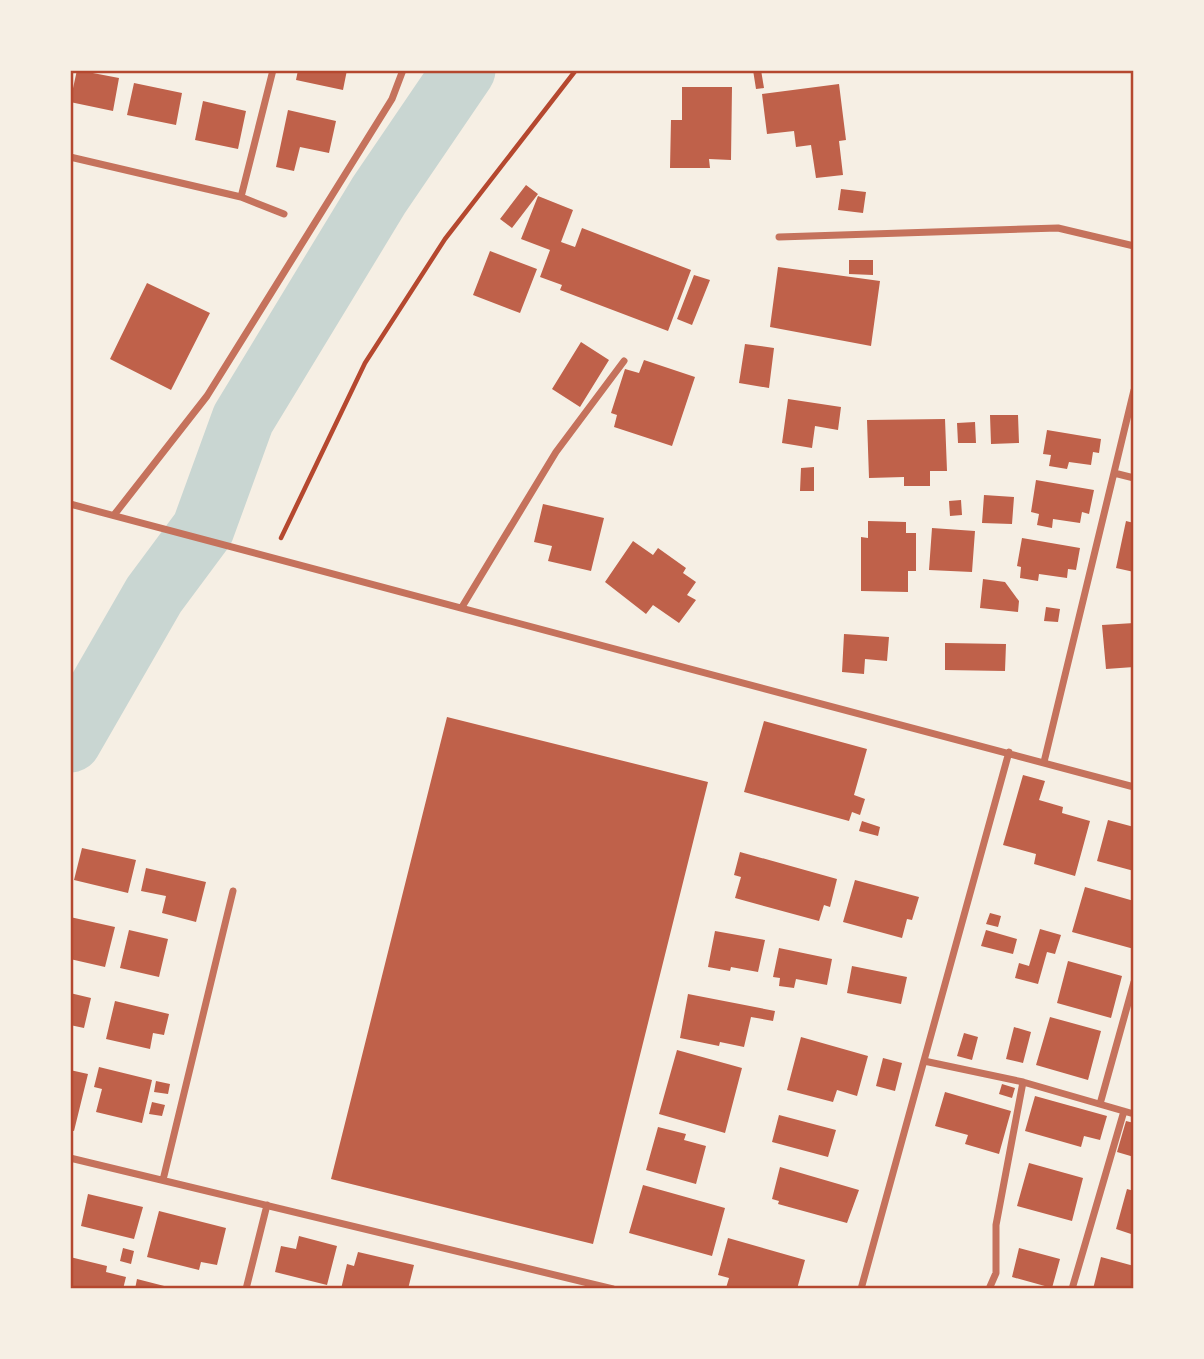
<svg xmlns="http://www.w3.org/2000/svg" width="1204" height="1359" viewBox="0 0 1204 1359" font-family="Rubik,sans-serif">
<rect width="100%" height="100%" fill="#f6efe4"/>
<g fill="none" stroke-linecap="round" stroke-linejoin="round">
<path stroke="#c9d6d2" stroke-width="63" d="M70,741L154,595L203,529L243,419L379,195L464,70"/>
</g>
<path fill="#bf614a" d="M77,70L119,78L113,111L70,102Z
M298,70H347L343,90L296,80Z
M753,70H761L764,88L756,89Z
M134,83L182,93L176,125L127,115Z
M839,84L846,140L839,141L843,175L816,178L811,145L796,147L794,131L767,134L762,94Z
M682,87H732L731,160L709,159L710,168H670L671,120H682Z
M203,101L246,111L238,149L195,140Z
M288,110L336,121L329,153L300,147L294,171L276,167Z
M526,185L538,194L512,228L500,219Z
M841,189L866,192L863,213L838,210Z
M538,196L573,210L561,242L575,247L582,228L691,270L668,331L560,290L562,285L540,277L550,250L521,239Z
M490,251L537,269L520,313L473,295Z
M849,260H873V275L849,274Z
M778,267L880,281L871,346L770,327Z
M694,275L710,280L692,325L677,319Z
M147,283L210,313L171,390L110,359Z
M581,342L609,360L580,407L552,389Z
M745,344L774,348L769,388L739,383Z
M644,360L695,377L672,446L614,427L617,415L611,413L625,369L639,373Z
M788,399L841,407L838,430L815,426L812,448L782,443Z
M990,415H1018L1019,443L991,444Z
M945,419L947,471H930V486H904V477L869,478L867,420Z
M975,422L976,443H958L957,423Z
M1047,430L1101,439L1099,453L1093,452L1091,465L1069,462L1067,469L1049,466L1051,455L1043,454Z
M814,467V491H800L801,468Z
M1036,480L1094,490L1089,514L1082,512L1080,523L1053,519L1052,528L1037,525L1039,514L1031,512Z
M984,495L1014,497L1012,524L982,523Z
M961,500L962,515L950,516L949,501Z
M543,504L604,518L591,571L548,561L552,546L534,542Z
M868,521L906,522V533H916V571H908V592L861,591V537L868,538Z
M1126,521L1134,523V572L1116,568Z
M932,528L975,531L972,572L929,570Z
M1022,538L1080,548L1076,570L1068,569L1067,578L1039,574L1038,581L1020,578L1021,567L1017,566Z
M633,541L653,555L658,548L686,568L683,573L696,582L687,595L696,600L679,623L653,605L646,614L605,582Z
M983,579L1005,582L1019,601L1018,612L980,608Z
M1046,607L1060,609L1058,622L1044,621Z
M1134,623V667L1106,669L1102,625Z
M844,634L889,637L887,661L865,659L864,674L842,672Z
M945,643L1006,644L1005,671L945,670Z
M447,717L708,782L593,1244L331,1179Z
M764,721L867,749L854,795L865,799L860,815L852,812L849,821L744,792Z
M1023,775L1045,781L1039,800L1063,807L1062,813L1090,821L1075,876L1034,864L1036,854L1003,845Z
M1108,820L1134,827V871L1097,861Z
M862,821L880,827L878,836L859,831Z
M82,848L136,860L128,893L74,880Z
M740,852L837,879L830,907L824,905L819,921L735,898L741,877L734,875Z
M146,868L206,882L196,922L162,913L166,896L141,891Z
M855,880L919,897L912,920L907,919L902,938L843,922Z
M1085,887L1134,901V949L1072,932Z
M990,913L1001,916L998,927L986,924Z
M70,917L115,927L105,967L70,959Z
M1040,929L1061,935L1055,954L1047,952L1038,984L1015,978L1019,963L1029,966Z
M129,930L168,939L159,977L120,968Z
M986,930L1017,939L1013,954L981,946Z
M715,931L765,940L758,972L731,967L730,971L708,967Z
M779,948L832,959L827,985L796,979L794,988L779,986L780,978L773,977Z
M1068,961L1122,976L1111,1018L1057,1003Z
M852,966L907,977L901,1004L847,993Z
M70,993L91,998L84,1028L70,1025Z
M688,994L775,1011L773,1021L751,1017L744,1047L720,1042L719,1046L680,1038Z
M115,1001L169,1014L164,1035L153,1033L150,1049L106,1039Z
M1050,1017L1101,1031L1088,1080L1036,1065Z
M1014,1027L1031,1032L1023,1063L1006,1059Z
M964,1033L978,1037L972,1060L957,1056Z
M801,1037L868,1056L857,1096L837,1090L833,1102L787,1090Z
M677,1050L742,1068L725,1133L659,1114Z
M883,1058L902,1063L895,1091L876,1086Z
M99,1067L152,1080L142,1123L96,1112L102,1089L94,1087Z
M70,1070L88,1074L74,1131L70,1130Z
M156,1081L170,1084L168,1094L154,1092Z
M1002,1084L1015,1088L1012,1098L999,1094Z
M945,1092L1011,1111L999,1154L965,1144L968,1135L935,1126Z
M1035,1096L1107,1116L1100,1140L1084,1136L1081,1147L1025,1131Z
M152,1102L165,1105L162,1116L149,1114Z
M779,1115L836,1130L828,1157L772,1142Z
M1126,1121L1134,1123V1157L1117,1152Z
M658,1127L686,1134L684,1140L706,1146L696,1184L646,1170Z
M1029,1163L1083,1178L1072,1221L1017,1206Z
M780,1167L859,1190L847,1223L778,1204L779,1201L772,1199Z
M643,1185L725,1208L712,1256L629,1233Z
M1127,1189L1134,1191V1235L1116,1229Z
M88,1194L143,1207L134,1239L81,1226Z
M159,1211L226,1228L217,1265L201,1262L199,1270L147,1257Z
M299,1236L337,1246L327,1285L275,1272L281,1246L296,1249Z
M728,1238L805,1260L797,1289L786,1286V1289L726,1288L729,1278L718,1275Z
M123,1248L134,1251L131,1264L120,1261Z
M1019,1248L1060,1259L1052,1288L1012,1277Z
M358,1252L414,1265L408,1289H341L347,1264L354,1266Z
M70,1257L107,1266L106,1272L126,1277L123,1289H70Z
M1101,1257L1134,1266V1289H1093Z
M137,1279L172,1288V1289H135Z"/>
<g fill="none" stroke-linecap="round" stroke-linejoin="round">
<path stroke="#b5482f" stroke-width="4.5" d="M281,538L365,363L445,239L576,70"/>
<path stroke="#c5725c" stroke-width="7" d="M70,157L241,197L284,214
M241,197L273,70
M779,237L1058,228L1134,246
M1114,473L1134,478
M70,504L1134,787
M114,515L207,396L392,99L403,70
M462,607L556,452L624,361
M1044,762L1134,390
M924,1061L1023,1082
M1100,1104L1134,982
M70,1158L613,1289
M163,1180L233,891
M246,1289L267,1205
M861,1289L1009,752
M989,1289L996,1273V1225L1023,1082L1134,1114
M1072,1289L1124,1111"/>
</g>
<rect width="1204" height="1359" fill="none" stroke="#f6efe4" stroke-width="144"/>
<rect x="72" y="72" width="1060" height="1215" fill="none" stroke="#b5482f" stroke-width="2.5"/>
</svg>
